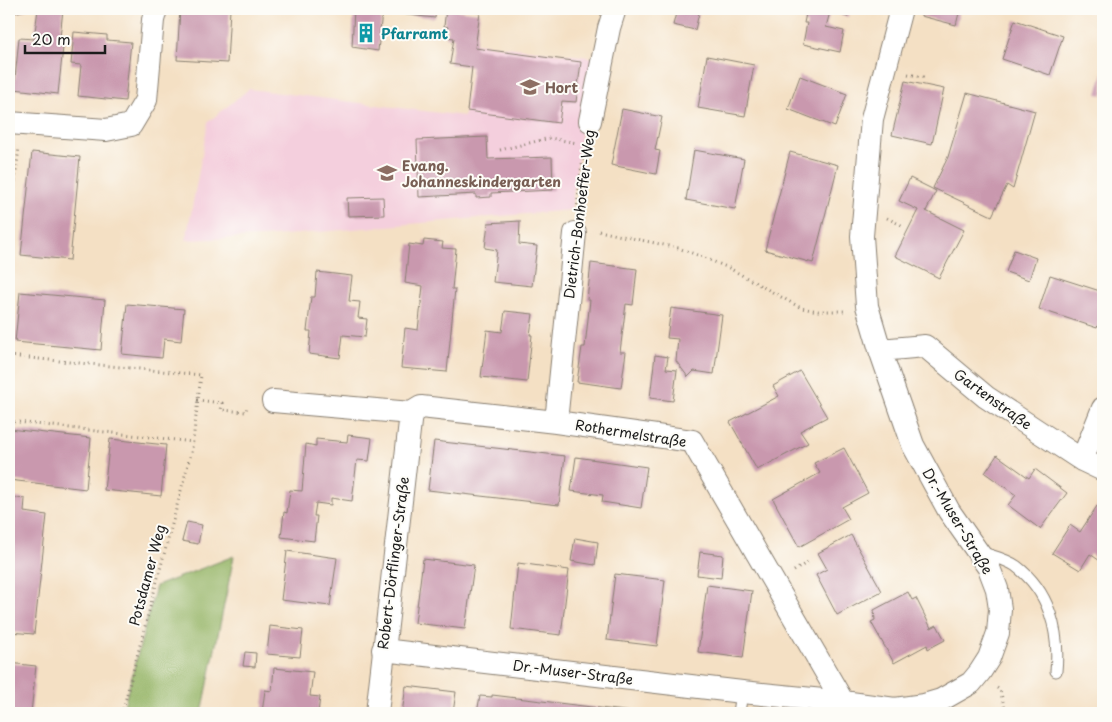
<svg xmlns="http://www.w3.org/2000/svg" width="1112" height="722" viewBox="0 0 1112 722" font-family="'Playpen Sans',sans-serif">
<rect width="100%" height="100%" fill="#fdfcf7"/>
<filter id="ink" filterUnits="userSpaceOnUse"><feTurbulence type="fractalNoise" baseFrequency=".02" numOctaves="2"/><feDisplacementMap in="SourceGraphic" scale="10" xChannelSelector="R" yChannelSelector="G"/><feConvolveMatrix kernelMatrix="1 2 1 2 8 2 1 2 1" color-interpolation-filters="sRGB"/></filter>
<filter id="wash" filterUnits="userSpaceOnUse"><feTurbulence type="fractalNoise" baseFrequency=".0096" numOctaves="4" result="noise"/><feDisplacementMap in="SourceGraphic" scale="20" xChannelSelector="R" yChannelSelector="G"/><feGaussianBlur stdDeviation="1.12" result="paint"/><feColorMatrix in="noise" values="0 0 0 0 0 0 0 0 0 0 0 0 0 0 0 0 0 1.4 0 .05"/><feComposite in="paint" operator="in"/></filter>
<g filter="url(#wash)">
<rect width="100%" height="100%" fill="#f4e0c4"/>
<path fill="#f4cfdd" d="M475,43L596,58L581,135L571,210L262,237L186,240L208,122L249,89L464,116Z"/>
<path fill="#96b568" stroke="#596842" d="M234,556L202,713H122L156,586Z"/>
<g id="blocks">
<path fill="#c998ae" d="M12,9H29L11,14Z
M38,9H63L60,38H64L58,94L14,89L19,38L34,39Z
M180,9H230L227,63L177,60Z
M354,9H436L435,18L382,12L378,51L352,47Z
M446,9L480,13L475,48L581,62L576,102L562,101L559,123L467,111L472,67L450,64L454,38L446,37L448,27L444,26Z
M677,9H700L695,30L673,25Z
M807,9H859L858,12L850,10L848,17L830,12L826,27L844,31L840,52L803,44L807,23H804Z
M922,9H960L956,25L921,16Z
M1015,20L1063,36L1050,75L1002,59Z
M74,32L107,35V40L131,42L125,101L78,96L81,65L71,64Z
M707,56L754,65L745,116L698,108Z
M1103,72V95L1097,94Z
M800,76L847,94L835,127L788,109Z
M905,81L944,89L932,144L892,135Z
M967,93L1035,111L1013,189L1007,185L992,216L933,188L948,157Z
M622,109L662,117L655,150L660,151L656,174L611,165Z
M487,137L488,159L552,157L553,190L491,193V197L476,198V194L419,197L417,140Z
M694,150L744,159L735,209L686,200Z
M32,152L80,157L70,260L21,255Z
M790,152L838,165L813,263L765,250Z
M910,178L936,191L926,211L964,230L939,278L895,256L918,210L899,201Z
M383,197L384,215L348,216L347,198Z
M520,221L519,244L537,246L532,286L493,282L497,250L485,248L488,223Z
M424,240L443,242L442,248L456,249L452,289H455L447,372L401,368L405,328L418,330L423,286L405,283L409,244L423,246Z
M1014,250L1036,258L1029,280L1006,272Z
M591,263L637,269L633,305L626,304L620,352H626L621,388L577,382L582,347H585L590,300H587Z
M317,272L352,276L349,301L360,302L358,318L367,319L365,337L343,335L340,358L309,354L311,331H307L311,297H315Z
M1050,275L1103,292V310L1097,328L1039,309Z
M20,292L105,300L101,350L15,342Z
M127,304L184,309L181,341L164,339L162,358L122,354Z
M671,308L722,315L714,374L694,371L688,377L676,361L678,339L667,338Z
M505,311L533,314L530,335H532L527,382L481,377L487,330L502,332Z
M655,355L668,357L666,369L677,370L673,401L650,398Z
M800,371L827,417L800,431L808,443L757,470L730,422L779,396L773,386Z
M9,429L91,438L86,489L9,480Z
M348,435L372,438L369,461L357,460L352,501L331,498V505L316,503L314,516H317L314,541L281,537L284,512L287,513L290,490L302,491L306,444L316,446V439L347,442Z
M110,439L166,445L161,496L104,490Z
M434,441L565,456L559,505L428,490Z
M844,448L868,493L842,507L849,519L799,547L773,499L820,473L814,463Z
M997,455L1029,478L1035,469L1067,493L1040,529L1008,505L1016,495L985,473Z
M576,457L647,467L641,508L602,502L603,495L571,491Z
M9,497L25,499L24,512L47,515L34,634L9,632Z
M1097,506L1103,511V563L1090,554L1080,570L1052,553L1070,525L1080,532Z
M187,522L202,525L198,544L182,541Z
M851,535L882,591L837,615L816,575L827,569L818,553Z
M575,538L598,542L595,565L571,561Z
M287,551L337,558L330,606L281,600Z
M700,552L723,555L721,578L697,575Z
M423,559L474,565L465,629L415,623Z
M518,563L569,570L561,635L511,629Z
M615,574L665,580L657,646L607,640Z
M707,585L752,591L743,658L698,652Z
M908,592L912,600L916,598L931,628L937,625L945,640L928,649L927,645L894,663L871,622L875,620L874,610Z
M270,626L303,630L300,657L267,654Z
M245,652L256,653L255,667L243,666Z
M9,663L36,666L31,713H9Z
M274,668L313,672L310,696L320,697L318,713H262L265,690L272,691Z
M406,686L456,692L453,713H402Z
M492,695L633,712V713H477L480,696L492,697Z"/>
</g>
</g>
<g filter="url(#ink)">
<use href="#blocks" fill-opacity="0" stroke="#887e70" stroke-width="1"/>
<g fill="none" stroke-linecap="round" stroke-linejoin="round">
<defs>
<path id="service" d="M980,552C992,556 1006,559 1016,566C1049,591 1060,631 1056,671
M739,713L742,692"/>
<path id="minor" d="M590,121L609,28L615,9
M9,123L106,130L131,125L146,100L153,20L156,9
M880,350L925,346L986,397L1082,460L1103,470
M273,401L411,413L421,407L556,422L692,441L843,702
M556,422L575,233
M1082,460L1103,408
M383,650L742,692L843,702L895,709L924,705L941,700L971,683L980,672L989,658L998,633L1000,609L997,589L989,568L949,511L913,445L880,350L867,306L862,236L872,119L901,9
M377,713L411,413"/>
</defs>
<use href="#service" stroke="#887e70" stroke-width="13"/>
<use href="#minor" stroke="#887e70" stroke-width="24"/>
<path stroke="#887e70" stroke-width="3" stroke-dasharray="1 4" stroke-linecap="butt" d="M494,9V12
M908,74L927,78
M500,150L550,138L577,143
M577,210L580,177L586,144
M887,218L903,226
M9,231L19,147
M599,231L678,248L700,256L729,268L801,308L818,311H844
M9,356L201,375L192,449L122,713
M197,400L222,403L221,410L246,412L247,406
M9,421L193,442
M794,571L808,562
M997,688L1000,690L1006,713"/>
<use href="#service" stroke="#fff" stroke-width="11"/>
<use href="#minor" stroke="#fff" stroke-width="22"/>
</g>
</g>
<defs>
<symbol id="building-bare" viewBox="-9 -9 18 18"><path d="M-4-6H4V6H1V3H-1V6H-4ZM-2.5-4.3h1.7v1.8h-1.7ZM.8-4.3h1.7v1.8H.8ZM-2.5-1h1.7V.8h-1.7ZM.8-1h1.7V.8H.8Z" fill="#0f9aa8" stroke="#fdfcf7" stroke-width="2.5" paint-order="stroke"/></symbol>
<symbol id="school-bare" viewBox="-9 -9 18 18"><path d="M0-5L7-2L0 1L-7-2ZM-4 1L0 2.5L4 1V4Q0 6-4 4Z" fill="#8d6e63" stroke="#fdfcf7" stroke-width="2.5" paint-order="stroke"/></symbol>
</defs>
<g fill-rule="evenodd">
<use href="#building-bare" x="352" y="19" width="28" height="28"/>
<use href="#school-bare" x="516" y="73" width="28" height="28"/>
<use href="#school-bare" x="373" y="159" width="28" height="28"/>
</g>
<g text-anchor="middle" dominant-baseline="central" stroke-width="4" stroke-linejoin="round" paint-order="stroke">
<g font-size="14" font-weight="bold" fill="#0d838f" stroke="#fdfcf7" text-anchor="start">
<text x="381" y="33">Pfarramt</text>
</g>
<g font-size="14" font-weight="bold" fill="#785e54" stroke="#fdfcf7" text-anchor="start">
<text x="545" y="87">Hort</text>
<text x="402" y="165">Evang.<tspan x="402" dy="16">Johanneskindergarten</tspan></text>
</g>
<g font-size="14" fill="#1c1c1c" stroke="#fdfcf7">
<text transform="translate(579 214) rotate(-83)">Dietrich-Bonhoeffer-Weg</text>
<text transform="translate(993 399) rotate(36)">Gartenstraße</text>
<text transform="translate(631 433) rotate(9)">Rothermelstraße</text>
<text transform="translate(958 521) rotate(59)">Dr.-Muser-Straße</text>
<text transform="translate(393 563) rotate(-83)">Robert-Dörflinger-Straße</text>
<text transform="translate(147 575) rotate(-75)">Potsdamer Weg</text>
<text transform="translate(573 672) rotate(7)">Dr.-Muser-Straße</text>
</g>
</g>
<rect width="1112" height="722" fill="none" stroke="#fdfcf7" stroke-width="30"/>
<path d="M25 45v8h80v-8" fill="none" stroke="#1c1c1c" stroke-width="2.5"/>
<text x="32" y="45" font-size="15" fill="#1c1c1c" stroke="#fdfcf7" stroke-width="4" paint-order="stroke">20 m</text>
</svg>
